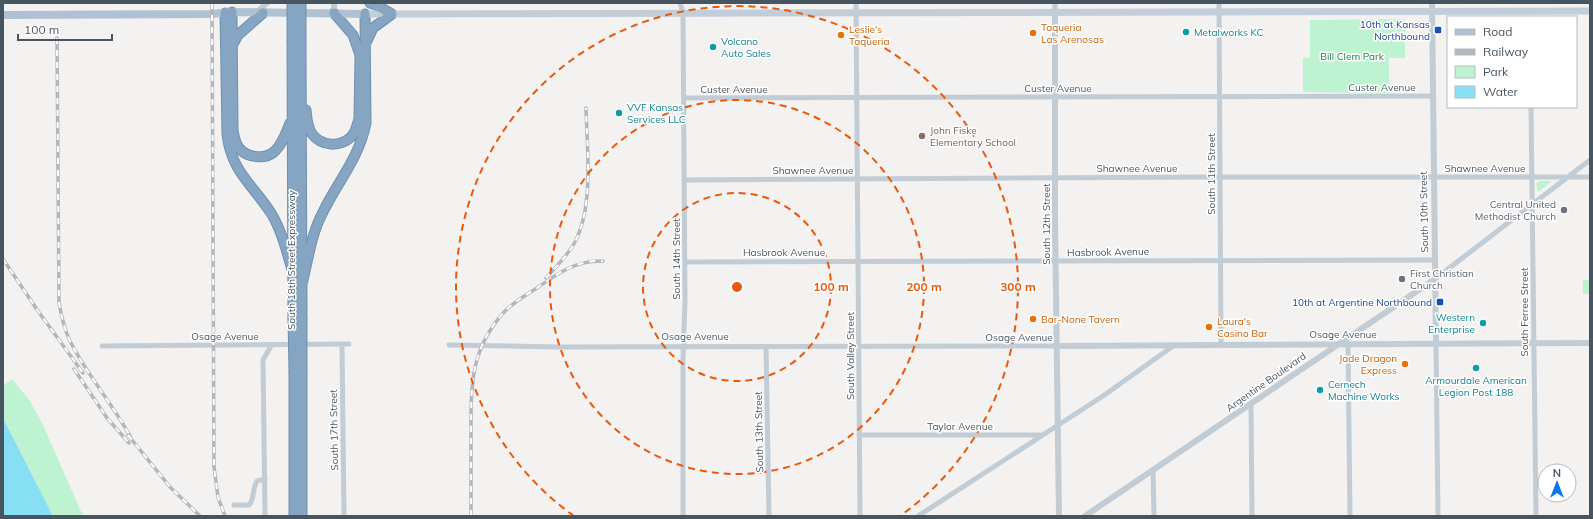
<svg xmlns="http://www.w3.org/2000/svg" width="1593" height="519" viewBox="0 0 1593 519" font-family="Mulish,sans-serif">
<rect width="100%" height="100%" fill="#f4f1f1"/>
<path fill="#bdf3d1" d="M1405,19V58H1389V93L1303,92V58H1310V20Z
M1539,181H1552L1538,192L1536,184Z
M1583,280H1590V294H1583Z
M12,379L30,401L43,425L83,516H53L3,418V386Z"/>
<path fill="#87dff3" d="M3,418L4,420L53,516H3Z"/>
<g fill="none" stroke-linecap="round" stroke-linejoin="round">
<defs>
<path id="motorway" d="M232,12L233,130C234,136 235,143 239,148C247,158 266,160 275,151C283,143 286,133 290,123
M225,13L227,134C231,171 252,184 271,213C282,231 287,253 293,273
M367,41L373,28L392,14L376,5L370,3
M292,42L293,318
M233,44L238,35L263,13
M301,44L302,317
M306,110C307,118 307,127 312,134C322,147 340,147 351,137C356,132 357,125 359,119L360,55L353,35L334,13
M302,284C308,261 311,235 322,214C337,182 359,159 366,123L365,14
M302,372V516
M294,373V516"/>
</defs>
<use href="#motorway" stroke="#7090af" stroke-width="11"/>
<path stroke="#c1ccd4" stroke-width="5" d="M680,3L683,13L685,301L683,358V516
M856,3L860,516
M1055,3V13
M1219,3L1221,345
M684,98L1432,96
M1531,107L1536,516
M684,180L1212,177H1590
M685,262L1435,260
M1435,279L1590,160
M1348,344L1350,516
M1436,344L1438,516
M342,345L344,516
M449,345L558,347L1057,346
M102,346L349,344
M766,347L769,516
M1251,405L1252,516
M859,435H1041
M1153,469L1154,516
M234,505H249C255,498 252,489 257,481L265,479
M265,516L263,360L271,346
M918,516L1103,396L1173,346"/>
<path stroke="#c1ccd4" stroke-width="6" d="M1432,3L1436,344
M256,13L267,3
M334,13V3
M1055,13V220L1059,516
M1057,346L1590,343
M1085,516L1435,279"/>
<path stroke="#c1cdd9" stroke-width="7" d="M365,14L1590,11"/>
<path stroke="#afc1d2" stroke-width="8" d="M3,15L212,14L232,12L365,14"/>
<use href="#motorway" stroke="#85a5c3" stroke-width="9"/>
<defs>
<path id="rail" d="M212,3L214,467L218,497L225,516
M57,38L59,302C61,315 64,328 70,341C87,375 113,404 131,438
M3,259L38,311L83,373
M546,278C556,267 568,255 575,242C594,205 587,149 586,108
M74,369L107,418L129,443
M128,435L170,487L200,516
M471,516C471,489 471,461 471,434C471,385 470,349 505,311C514,302 526,295 537,288C558,273 577,260 603,261"/>
</defs>
<use href="#rail" stroke="#b3b6bc" stroke-width="3.5"/>
<use href="#rail" stroke="#fff" stroke-width="2" stroke-dasharray="6" stroke-linecap="butt"/>
<defs>
<path id="motorway-bridge" d="M292,3V42
M301,3V44
M302,317V372
M293,318L294,373"/>
</defs>
<use href="#motorway-bridge" stroke="#7090af" stroke-width="11" stroke-linecap="butt"/>
<use href="#motorway-bridge" stroke="#85a5c3" stroke-width="9"/>
</g>
<g fill="none" stroke="#e8590c" stroke-width="2" stroke-dasharray="7 5">
<circle cx="737" cy="287" r="94"/>
<circle cx="737" cy="287" r="187"/>
<path d="M574 516A281 281 0 1 1 900 516"/>
</g>
<g fill="#1a4fb4" stroke="#fff" stroke-width="1.5">
<rect x="1434" y="26" width="8" height="8" rx="2"/>
<rect x="1436" y="298" width="8" height="8" rx="2"/>
</g>
<g fill="#0f9aa8" stroke="#fff" stroke-width="1.5">
<circle cx="1186" cy="32" r="4"/>
<circle cx="713" cy="47" r="4"/>
<circle cx="619" cy="113" r="4"/>
<circle cx="1483" cy="323" r="4"/>
<circle cx="1476" cy="368" r="4"/>
<circle cx="1320" cy="390" r="4"/>
</g>
<g fill="#e8710a" stroke="#fff" stroke-width="1.5">
<circle cx="1033" cy="33" r="4"/>
<circle cx="841" cy="35" r="4"/>
<circle cx="1033" cy="319" r="4"/>
<circle cx="1209" cy="327" r="4"/>
<circle cx="1405" cy="364" r="4"/>
</g>
<circle fill="#8d6e63" stroke="#fff" stroke-width="1.5" cx="922" cy="136" r="4"/>
<g fill="#6b7280" stroke="#fff" stroke-width="1.5">
<circle cx="1564" cy="210" r="4"/>
<circle cx="1402" cy="279" r="4"/>
</g>
<g text-anchor="middle" dominant-baseline="central" stroke-width="3" stroke-linejoin="round" paint-order="stroke">
<g font-size="10" fill="#164399" stroke="#fff" text-anchor="end">
<text x="1430" y="24">10th at Kansas<tspan x="1430" dy="12">Northbound</tspan></text>
<text x="1432" y="302">10th at Argentine Northbound</text>
</g>
<g font-size="10" fill="#c56008" stroke="#fff" text-anchor="start">
<text x="1041" y="27">Taqueria<tspan x="1041" dy="12">Las Arenosas</tspan></text>
<text x="849" y="29">Leslie's<tspan x="849" dy="12">Taqueria</tspan></text>
<text x="1041" y="319">Bar-None Tavern</text>
<text x="1217" y="321">Laura's<tspan x="1217" dy="12">Casino Bar</tspan></text>
<text x="1397" y="358" text-anchor="end">Jade Dragon<tspan x="1397" dy="12">Express</tspan></text>
</g>
<g font-size="10" fill="#0d838f" stroke="#fff" text-anchor="start">
<text x="1194" y="32">Metalworks KC</text>
<text x="721" y="41">Volcano<tspan x="721" dy="12">Auto Sales</tspan></text>
<text x="627" y="107">VVF Kansas<tspan x="627" dy="12">Services LLC</tspan></text>
<text x="1475" y="317" text-anchor="end">Western<tspan x="1475" dy="12">Enterprise</tspan></text>
<text x="1476" y="380" text-anchor="middle">Armourdale American<tspan x="1476" dy="12">Legion Post 188</tspan></text>
<text x="1328" y="384">Cernech<tspan x="1328" dy="12">Machine Works</tspan></text>
</g>
<g font-size="10" fill="#108447" stroke="#fff">
<text x="1352" y="56">Bill Clem Park</text>
</g>
<g font-size="10" fill="#475560" stroke="#fff">
<text x="1382" y="87">Custer Avenue</text>
<text x="1058" y="88">Custer Avenue</text>
<text x="734" y="89">Custer Avenue</text>
<text x="1137" y="168">Shawnee Avenue</text>
<text x="1485" y="168">Shawnee Avenue</text>
<text x="813" y="170">Shawnee Avenue</text>
<text transform="translate(1211 174) rotate(-90)">South 11th Street</text>
<text transform="translate(1424 212) rotate(-91)">South 10th Street</text>
<text transform="translate(1046 224) rotate(-90)">South 12th Street</text>
<text x="784" y="252">Hasbrook Avenue</text>
<text transform="translate(1108 252) rotate(-1)">Hasbrook Avenue</text>
<text transform="translate(676 259) rotate(-90)">South 14th Street</text>
<text transform="translate(291 260) rotate(-90)">South 18th Street Expressway</text>
<text transform="translate(1524 312) rotate(-90)">South Ferree Street</text>
<text x="1343" y="334">Osage Avenue</text>
<text x="225" y="336">Osage Avenue</text>
<text x="695" y="336">Osage Avenue</text>
<text x="1019" y="337">Osage Avenue</text>
<text transform="translate(850 356) rotate(-90)">South Valley Street</text>
<text transform="translate(1266 382) rotate(-35)">Argentine Boulevard</text>
<text x="960" y="426">Taylor Avenue</text>
<text transform="translate(334 430) rotate(-91)">South 17th Street</text>
<text transform="translate(759 432) rotate(-91)">South 13th Street</text>
</g>
<g font-size="10" fill="#785e54" stroke="#fff" text-anchor="start">
<text x="930" y="130">John Fiske<tspan x="930" dy="12">Elementary School</tspan></text>
</g>
<g font-size="10" fill="#5b616d" stroke="#fff" text-anchor="end">
<text x="1556" y="204">Central United<tspan x="1556" dy="12">Methodist Church</tspan></text>
<text x="1410" y="273" text-anchor="start">First Christian<tspan x="1410" dy="12">Church</tspan></text>
</g>
</g>
<circle cx="737" cy="287" r="6" fill="#e8590c" stroke="#fff" stroke-width="2"/>
<g font-size="12" text-anchor="middle" font-weight="bold" fill="#e8590c" stroke="#fff" stroke-width="3" stroke-linejoin="round" paint-order="stroke">
<text x="831" y="291">100 m</text>
<text x="924" y="291">200 m</text>
<text x="1018" y="291">300 m</text>
</g>
<rect width="1593" height="519" fill="none" stroke="#475560" stroke-width="8"/>
<rect x="1447" y="16" width="130" height="92" fill="#ffffff" stroke="#b5bbbf"/>
<rect x="1455" y="29" width="20" height="6" fill="#afc1d2" stroke="#b5bbbf"/>
<text x="1483" y="36" font-size="12" fill="#475560">Road</text>
<rect x="1455" y="49" width="20" height="6" fill="#b3b6bc" stroke="#b5bbbf"/>
<text x="1483" y="56" font-size="12" fill="#475560">Railway</text>
<rect x="1455" y="66" width="20" height="12" fill="#bdf3d1" stroke="#b5bbbf"/>
<text x="1483" y="76" font-size="12" fill="#475560">Park</text>
<rect x="1455" y="86" width="20" height="12" fill="#87dff3" stroke="#b5bbbf"/>
<text x="1483" y="96" font-size="12" fill="#475560">Water</text>
<g transform="translate(1557 483)"><circle r="19" fill="#ffffff" stroke="#b5bbbf"/>
<path d="M0-3L7 15L0 10L-7 15Z" fill="#0b75f4"/>
<text y="-6" font-size="11" font-weight="bold" text-anchor="middle" fill="#475560">N</text>
</g>
<path d="M18 34v6h94v-6" fill="none" stroke="#475560" stroke-width="2"/>
<text x="24" y="34" font-size="12" fill="#475560" stroke="#ffffff" stroke-width="3" paint-order="stroke">100 m</text>
</svg>
